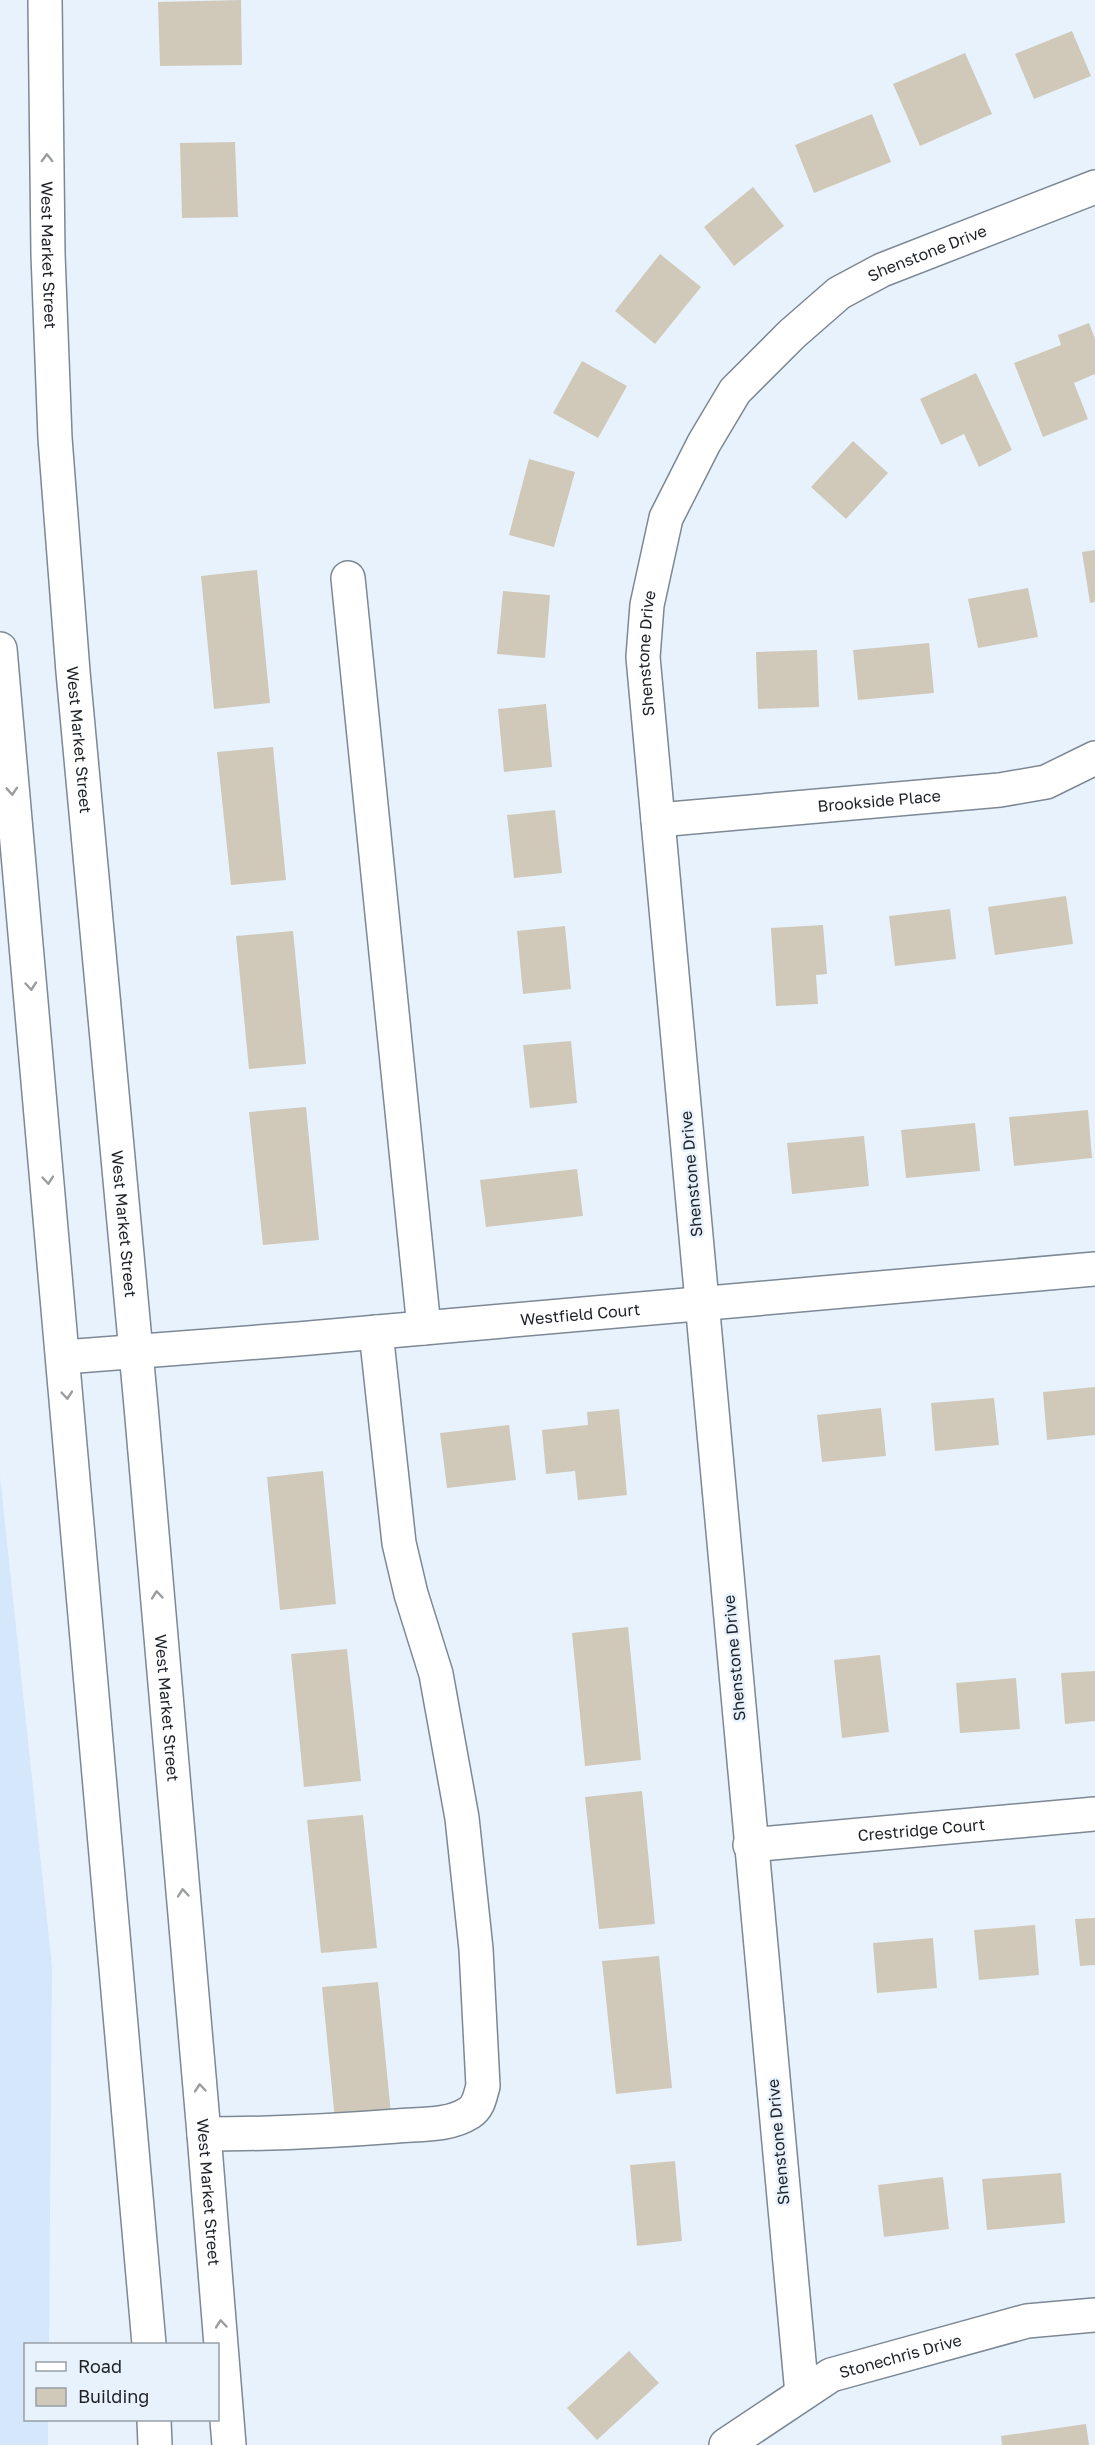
<svg xmlns="http://www.w3.org/2000/svg" width="1095" height="2445" viewBox="0 0 1095 2445" font-family="'Golos Text',sans-serif">
<rect width="100%" height="100%" fill="#e8f2fd"/>
<path fill="#d5e7fb" d="M0,1476L52,1967L49,2344H26V2420H48V2445H0Z"/>
<path fill="#d0c9b9" d="M241,0L242,65L160,66L158,2Z
M1072,31L1091,76L1034,99L1015,54Z
M965,53L992,114L920,146L893,84Z
M872,114L891,162L814,193L795,145Z
M235,142L238,217L182,218L180,143Z
M753,187L784,226L734,266L704,227Z
M660,254L701,287L655,344L615,311Z
M1089,323L1095,339V374L1074,383L1088,419L1043,437L1014,363L1061,345L1058,335Z
M582,361L627,386L598,438L553,413Z
M976,373L1012,450L979,467L964,434L941,445L920,399Z
M853,441L888,473L846,519L811,487Z
M529,459L575,472L554,547L509,535Z
M1095,550V602L1090,603L1082,552Z
M257,570L270,703L214,709L201,576Z
M1028,588L1038,637L978,648L968,599Z
M503,591L550,595L545,658L497,654Z
M929,643L934,693L858,700L853,650Z
M817,650L819,707L758,709L756,652Z
M546,704L552,767L504,772L498,709Z
M273,747L286,880L231,885L217,752Z
M555,810L562,873L514,878L507,815Z
M1066,896L1073,944L995,955L988,907Z
M950,909L956,959L895,966L889,916Z
M823,925L827,974L816,975L818,1004L776,1006L771,928Z
M565,926L571,989L523,994L517,931Z
M293,931L306,1064L249,1069L236,936Z
M571,1041L577,1103L530,1108L523,1045Z
M306,1107L319,1240L263,1245L249,1112Z
M1088,1110L1092,1158L1014,1166L1009,1117Z
M975,1123L980,1171L906,1178L901,1130Z
M864,1136L869,1186L792,1194L787,1143Z
M577,1169L583,1216L486,1227L480,1180Z
M1095,1387V1435L1047,1440L1043,1392Z
M994,1398L999,1445L935,1451L931,1403Z
M881,1408L886,1456L822,1462L817,1415Z
M619,1409L627,1495L578,1500L575,1471L546,1474L542,1430L588,1425L587,1412Z
M509,1425L516,1480L447,1488L440,1433Z
M323,1471L336,1604L280,1610L267,1477Z
M628,1627L641,1760L585,1766L572,1633Z
M347,1649L361,1781L304,1787L291,1654Z
M880,1655L889,1732L842,1738L834,1660Z
M1095,1671V1721L1065,1724L1061,1673Z
M1016,1678L1020,1729L960,1733L956,1683Z
M642,1791L655,1924L599,1929L585,1797Z
M363,1815L377,1948L321,1953L307,1820Z
M1095,1918V1965L1080,1966L1075,1919Z
M1035,1925L1039,1975L979,1980L974,1930Z
M933,1938L937,1988L877,1993L873,1943Z
M659,1956L672,2088L616,2094L602,1961Z
M378,1982L391,2114L335,2120L322,1987Z
M675,2161L682,2241L637,2246L630,2165Z
M1061,2173L1065,2223L987,2230L982,2179Z
M943,2177L949,2229L884,2237L878,2185Z
M629,2351L659,2383L597,2440L567,2408Z
M1086,2424L1089,2445H1002L1001,2436Z"/>
<g fill="none" stroke-linecap="round" stroke-linejoin="round">
<defs>
<g id="minor">
<path d="M348,578L424,1328"/>
<path id="s1" d="M658,820L1000,790L1046,782L1095,758"/>
<path id="s2" d="M64,1357L298,1339L1095,1269"/>
<path id="s3" d="M750,1845L1095,1814"/>
<path d="M204,2134C269,2134 333,2131 397,2126C420,2124 449,2126 469,2113C479,2107 480,2096 483,2086L476,1949L462,1818L436,1674L411,1594L399,1543L376,1332"/>
<path id="s4" d="M802,2394L643,657L647,605L666,518L704,443L735,391L792,334L839,293L882,270L1095,187"/>
<path id="s5" d="M726,2445L831,2375L1027,2321L1095,2315"/>
</g>
<g id="major">
<path id="s6" d="M45,0L48,254L55,438L73,672L141,1406L204,2134L229,2445"/>
<path d="M0,649L149,2344"/>
<path d="M154,2420L155,2445"/>
</g>
</defs>
<use href="#minor" stroke="#7c8894" stroke-width="36"/>
<use href="#major" stroke="#7c8894" stroke-width="36"/>
<use href="#minor" stroke="#fff" stroke-width="33"/>
<use href="#major" stroke="#fff" stroke-width="33"/>
</g>
<defs><path id="oneway-chevron" d="M-2-3.5L2.5 0L-2 3.5" fill="none" stroke-width="1.6" stroke-linecap="round" stroke-linejoin="round" transform="scale(1.5)"/></defs>
<g stroke="#9a9c9e">
<use href="#oneway-chevron" transform="translate(47 158) rotate(-91)"/>
<use href="#oneway-chevron" transform="translate(12 791) rotate(86)"/>
<use href="#oneway-chevron" transform="translate(31 986) rotate(85)"/>
<use href="#oneway-chevron" transform="translate(48 1180) rotate(85)"/>
<use href="#oneway-chevron" transform="translate(67 1395) rotate(85)"/>
<use href="#oneway-chevron" transform="translate(157 1595) rotate(-95)"/>
<use href="#oneway-chevron" transform="translate(183 1893) rotate(-95)"/>
<use href="#oneway-chevron" transform="translate(200 2088) rotate(-95)"/>
<use href="#oneway-chevron" transform="translate(221 2324) rotate(-95)"/>
</g>
<g text-anchor="middle" dominant-baseline="central" stroke-width="5" stroke-linejoin="round" paint-order="stroke">
<g font-size="16" fill="#1e2227" stroke="#e8f2fd">
<text stroke="none"><textPath href="#s6" startOffset="255">West Market Street</textPath></text>
<text stroke="none"><textPath href="#s4" startOffset="2270">Shenstone Drive</textPath></text>
<text stroke="none"><textPath href="#s4" startOffset="1748">Shenstone Drive</textPath></text>
<text stroke="none"><textPath href="#s6" startOffset="741">West Market Street</textPath></text>
<text stroke="none"><textPath href="#s1" startOffset="222">Brookside Place</textPath></text>
<text transform="translate(691 1174) rotate(-95)">Shenstone Drive</text>
<text stroke="none"><textPath href="#s6" startOffset="1227">West Market Street</textPath></text>
<text stroke="none"><textPath href="#s2" startOffset="518">Westfield Court</textPath></text>
<text transform="translate(734 1658) rotate(-95)">Shenstone Drive</text>
<text stroke="none"><textPath href="#s6" startOffset="1713">West Market Street</textPath></text>
<text stroke="none"><textPath href="#s3" startOffset="172">Crestridge Court</textPath></text>
<text transform="translate(778 2142) rotate(-95)">Shenstone Drive</text>
<text stroke="none"><textPath href="#s6" startOffset="2199">West Market Street</textPath></text>
<text stroke="none"><textPath href="#s5" startOffset="198">Stonechris Drive</textPath></text>
</g>
</g>
<rect x="24" y="2343" width="195" height="78" fill="#e8f2fd" stroke="#979fa7" stroke-width="1.5"/>
<rect x="36" y="2362" width="30" height="9" fill="#ffffff" stroke="#979fa7" stroke-width="1.5"/>
<text x="78" y="2373" font-size="18" fill="#1e2227">Road</text>
<rect x="36" y="2388" width="30" height="18" fill="#d0c9b9" stroke="#979fa7" stroke-width="1.5"/>
<text x="78" y="2403" font-size="18" fill="#1e2227">Building</text>
</svg>
